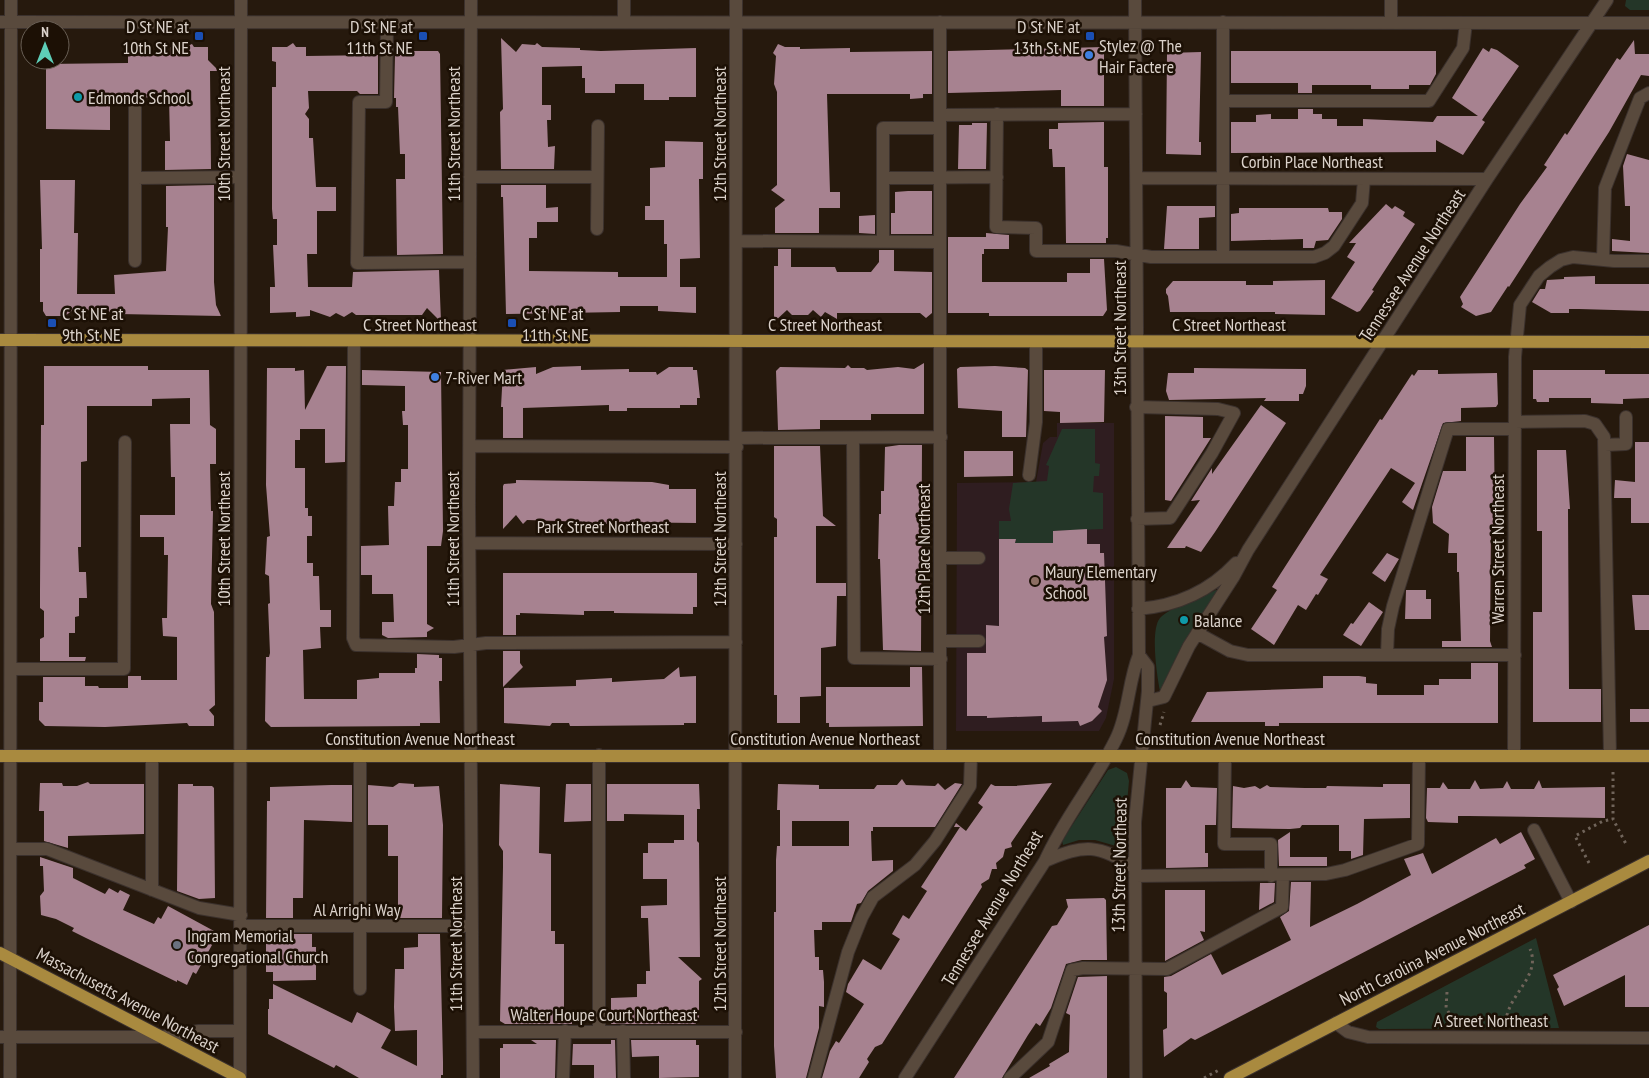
<svg xmlns="http://www.w3.org/2000/svg" width="1649" height="1078" viewBox="0 0 1649 1078" font-family="'PT Sans Narrow',sans-serif">
<rect width="100%" height="100%" fill="#26190d"/>
<path fill="#2f1d20" d="M1057,423H1114V679L1106,718L1099,731H956L957,483L1036,482L1043,443L1050,437H1057Z"/>
<path fill="#243628" d="M1626,0H1649V10H1630L1625,6Z
M1062,429H1095V463L1100,464L1099,476H1094L1093,492L1103,493V529L1053,531V543H1015L1016,540L999,539V521H1011L1009,509L1013,483L1047,481L1049,466L1046,465Z
M1216,590L1218,591L1160,691C1157,676 1150,630 1160,618C1170,607 1202,597 1216,590Z
M1116,767L1127,773L1129,781L1123,848L1095,840H1079L1063,845L1062,841L1108,770Z
M1536,938L1559,1028L1379,1029L1376,1027L1377,1022Z"/>
<path fill="#a78290" fill-rule="evenodd" d="M501,38L516,52L522,44L535,45L537,43L542,47L580,48V50L601,51L696,48V97H669V100H644V84H615V93H585V78H582V66L542,67V105H551V120H547L548,147L555,146L554,169H501L500,112L503,109Z
M1634,40L1635,54H1649V76L1641,75L1609,132L1509,287L1508,286L1491,312L1476,316L1461,307L1463,304L1460,297L1520,204L1547,167L1544,165L1565,133L1567,135L1617,58L1620,60Z
M293,43L296,47H306V56L378,55V94H360L357,91H308L309,108L305,114L309,119V138H313L316,187H336V211H317V254H307L308,287H352L353,272L439,270L441,322L427,308L422,315H356L352,312L344,317L336,313L330,317L310,310V316L296,317V312L270,313V287H275L273,245H277V219H273L272,209V87H276V62L272,61V47H287Z
M192,44L194,47H208V60L219,71H210L211,169L165,170V141H170L169,97L110,98V130L46,129V64L128,63V56L170,55V47H184Z
M778,44L785,47H800V49L850,48V52L932,51V94H923V98L910,99V94H827L830,192H840V208H819V233H775V208L785,200L771,190L777,185V92L774,84L776,56L773,53Z
M1104,47V106H1061V90L948,93V51Z
M1483,48L1489,52L1491,48L1497,50L1519,66L1482,120L1485,122L1463,155L1436,140V152L1231,153V122H1256V115L1271,114V119H1298V109H1313V114H1322V119H1337V126H1363V119L1433,122L1437,116H1478L1452,98Z
M401,51H438L440,54L443,254L397,255L396,179H405V154H400L398,107H396V98H394L395,55H401Z
M1231,51H1436V74L1430,85H1409V89H1371V85H1312V93H1298V83H1231Z
M1201,52L1199,142H1201V155L1166,154L1167,53Z
M1104,122V167H1108V238H1106V243H1066L1065,167H1053L1052,149H1049V129H1058V123Z
M972,123H987L986,169H958L959,125H972Z
M665,141L703,142V179H699L700,258L680,259V287H696V313L658,311V306H620V312L506,314L503,197H501V185H546V208L558,207V222H537V238H529V271L618,272V277H667V244H664V220H645V206H650V168L665,167Z
M1627,154L1649,160V253L1612,251V239L1630,241V206H1625L1623,166Z
M40,180H75L74,233H78L77,294H115L114,275L166,271L168,227H166V186L214,185V282L216,305L221,316L119,314L116,319L108,310L101,315H95L90,309L83,315L78,316L73,310L65,316H46L43,311V302H40V249H42Z
M908,191H932V234H891V213H895V192Z
M1386,204L1392,209L1395,206L1405,212L1403,216L1415,224L1372,290L1374,291L1360,311L1357,312L1331,298L1355,262L1347,257L1356,243H1349Z
M1167,206H1215V217L1199,218V249H1164Z
M1239,208H1328L1329,212H1342V219L1328,240L1316,241L1314,248H1303V239L1231,241V214L1239,213Z
M875,215V234L859,233V216Z
M986,233L1009,235V249H984V254H982V282H1067V273H1090V259H1104L1107,310L1103,316H989V313H948V237H986Z
M778,249H791V267H835L837,272H871L879,262V250H894V271L932,272V313L926,318L920,313H837V319L825,312L821,317L813,310L808,315H792L787,310L774,322V266H778Z
M1595,276V284H1649V311L1579,309H1569V313H1551L1532,302L1540,289H1545L1547,280L1564,279V277Z
M1325,280V315L1275,314V312H1170L1168,296L1166,293V289L1173,281H1246V285H1273V281Z
M924,363V414H871V420H820V429L778,430L776,371L780,367L845,368L848,365L851,368H864L867,370L898,367L914,369Z
M44,366H148V370H209L210,425L216,429V464H210L211,511H213L211,604L214,612L215,705L209,710L214,716V726H189L187,723L105,727L45,726L39,720V702H43V677H85V686H98L99,688H128V676H141V680H177V637L163,636L162,618H167L168,555H164V537H140V515H175V477H171L170,424H190V398L152,399V406H87V461L81,462V547H78L79,572H86L87,598H79V616L75,617V633H69V657H86L85,661H40V639L44,637V611L40,608V590L41,425H44Z
M327,366H346L345,462L325,463V429H300V440H295V468H305V508H308V516H312V536H307V563H313V576H319L320,610H331V627H320L321,648L303,650L304,699H357V680L379,678V673H415V668H417V654L439,655V658H442V681H439L440,723H420V726L271,727L265,721L266,657H269L270,653L268,604L270,603L269,576L265,574L267,537L270,536L266,485L267,368H295V371L304,370L305,410Z
M581,366V370L629,369V372H656L657,375L669,367H693V370H697L700,398H697V405H680V408H627V411H609V405L523,408V438H503V407H501L503,370L536,367V374L553,367Z
M995,366L1025,368L1028,370L1026,437H1002V411L958,408L957,369L960,367Z
M1194,368L1306,369V386L1303,394H1299V401H1264L1266,398L1169,400L1166,391L1168,373H1194Z
M362,370L441,372L443,531L441,546H427V624L434,628L427,632V637L388,638L382,635V622H394L393,594H372V575H361V546L389,545L388,506H394L395,482H401V469H408V425H403L402,411H405V386L362,385Z
M1044,370H1105L1104,422L1060,423V412L1044,411Z
M1418,370H1438V374L1497,373L1498,404L1496,407L1461,408V421L1443,423L1413,510L1402,502L1415,483L1391,468L1320,575L1328,579L1318,595L1316,594L1306,610L1298,605L1274,645L1251,629L1277,590L1272,587L1380,419L1382,420L1412,374L1414,376Z
M1533,370H1605V374H1649V398L1623,399V404L1591,403V398H1549V402H1537L1536,399H1533Z
M1261,405L1286,423L1215,532L1201,552L1186,546L1185,548H1167L1200,500L1191,501L1212,468V474Z
M1165,416L1203,417V438H1211L1171,501L1165,500Z
M1466,437H1494L1495,525H1491L1490,641L1492,647H1442V641H1461L1459,572H1457V553H1448L1449,534L1433,523L1432,507L1443,471H1466Z
M1635,442H1649V523H1631V498H1614L1615,480L1635,482Z
M899,445H922L921,651L883,650L880,559H878L879,514H881V491H884L885,447Z
M774,446H820L823,516L836,526H816V583H846V596H837L836,646L821,648V696L800,697V723H777V695H774V537H777V519L774,517Z
M1537,450H1566L1570,509H1568L1569,689H1601V722H1533V612H1542V531H1537Z
M964,451H1013V476L964,477Z
M516,480L652,482L669,485V489H696V523L610,522L609,524H596L589,522L527,520L523,524L516,515L503,529V486L504,484L516,483Z
M1087,529V544H1100V553H1104L1107,636L1104,637L1107,680L1098,707L1102,711L1092,721L1080,726L1078,721L1042,722V716L987,718V716H967V653H986V625L999,626V539H1016L1015,543H1053V531Z
M1387,553L1399,559L1385,582L1372,573Z
M503,573H697V607H693V614L614,613V611H584V615L520,613V615H516V635H503Z
M1406,590H1426V599H1431V619H1405Z
M1632,595H1649V630H1635Z
M1369,602L1383,612L1361,646L1343,635L1351,623L1353,624Z
M503,651H520V663L523,667L503,687Z
M1471,663H1498V723H1279V726H1265V722H1191L1207,692L1323,688V676H1359L1366,677V683L1377,684V695H1424V685H1439V679H1471Z
M679,667L680,677L696,676V723H684V725L578,726H570L569,723H552L550,726L504,723V688L576,686V680L612,678V682L664,679Z
M910,667H922L923,726L829,727V723H826V687H910Z
M1630,709H1649V722H1630Z
M902,779L906,785L935,786L938,783L945,790L955,783L962,784L935,827H873V831H871L872,861L893,860V871L868,891L861,903L857,904L851,922H822V930H814L815,957H819V970H823L824,982V1007L819,1006V1028L806,1078H776L774,1046V912H776V860L777,846H780V810H777L778,784L819,785V789H874L877,785H897ZM792,821H849V846H792Z
M1186,780L1191,787L1217,788L1216,825H1205V853H1208V867L1166,868V788H1181Z
M1475,780L1480,789L1503,788L1507,781L1511,789H1534L1539,780L1542,788L1605,787V818L1469,816H1458V823L1428,822L1426,818L1427,788H1440L1443,782L1448,789H1470Z
M88,782L90,784H144V834L68,836V848L44,841V811H39L40,783H62L63,786H77Z
M399,783L414,784V787L439,786L443,825L442,918H398V856H388V825H368V785L393,787Z
M1052,783L1011,843L1012,847L1005,849L1003,857L996,863L997,869H992L989,879L981,884L982,887L882,1044L875,1047L867,1059L869,1062L859,1078H822L830,1051L836,1041L839,1043L864,1004L846,992L848,984L863,959L881,970L900,939L892,934L903,915L909,919L927,891L921,887L960,827H954L956,823L966,831L983,807L978,803L991,784L995,786H1014Z
M178,784H193V786H212L214,788L215,898L199,899L177,891Z
M500,784L540,787L539,853L551,854V931H555V944H564V1011H572V1024H505L500,1021L503,867V851L499,845Z
M566,784H591V821L564,822Z
M607,784H699L700,809H697V841L699,843L700,957H678L702,979L699,981V1020H696V1024H611V998L637,997V984H646V971H650L648,918H641V906L667,905V879H643V853H648V843H674V840H684V815L624,814V821H607Z
M1383,784H1410V818L1364,819L1363,855L1351,859V851H1339V825H1302L1300,828L1290,829L1232,828L1233,786L1244,788L1255,786L1260,789L1267,785L1270,787L1305,788H1326L1327,786L1383,787Z
M331,785H352V822L304,820L303,898H293V918H266L267,801H270V787Z
M1290,832V857H1327V866H1279L1278,840Z
M1521,832L1535,859L1524,865L1526,868L1195,1040L1191,1038L1164,1057L1163,1030L1167,1028V993L1164,991V977L1171,976L1211,954L1222,975L1291,940L1280,917L1289,911L1291,882H1311L1310,927L1357,904L1411,875L1404,859L1423,853L1432,874L1496,838L1500,844Z
M40,857L73,868V878L105,894L109,888L118,893L120,890L130,895L123,910L154,924L158,917L161,919L168,906L214,931L209,943L212,945L196,974L193,972L187,985L177,980V982L86,938L72,931L74,928L56,919L41,915L40,896L44,891L43,866H40Z
M1260,883H1275L1274,902L1259,910Z
M1165,890H1205V932L1200,931L1204,940L1165,961Z
M1104,898L1106,900L1107,960H1082L1066,964L1051,1008L1040,1026L1036,1023L1028,1035L1002,1078H954L1052,926L1057,925L1068,907L1066,899Z
M1649,925V1007H1625V975L1564,1006L1557,989L1559,987L1553,975Z
M266,934H312V947H316V980L273,981V972H266Z
M418,934H440L443,1062V1075H441V1078H359L336,1065L334,1068L268,1034V1009H269V999H273V984L352,1023L357,1012L391,1030L381,1048L417,1066V1030L395,1031L394,1007L395,969H404V948L418,947Z
M1107,976V1078H1029L1050,1066L1049,1064L1069,1052L1070,1015L1066,1013L1078,977Z
M531,1040H556L555,1078H500V1048H503V1044H537Z
M611,1040H615L616,1078H594V1065H572L573,1044H611Z
M631,1040H696V1045H699V1077L659,1078V1056L632,1057Z"/>
<g fill="none" stroke-linecap="round" stroke-linejoin="round">
<defs>
<path id="minor" d="M471,0L469,505L473,1078
M624,0V22
M1391,0V23
M0,22L1649,23
M387,22L386,102H359L357,263L470,262
M1223,22V256
M1223,101H1429L1463,48L1466,23
M135,106V261
M997,114L996,227L1036,228V251H1116L1151,257H1314L1325,253L1334,246L1362,203L1364,179
M940,115L1136,114
M470,177H597
M135,178L240,177
M883,178L997,177
M1136,178L1487,179
M597,229L598,126
M737,241L939,242
M883,241V128H940
M1603,259L1605,188L1640,98L1649,93
M354,341L353,638L356,645L454,647L486,643L736,642
M1136,407L1218,409L1234,413L1212,453L1170,518L1137,519
M1515,422L1585,421L1595,424L1604,437L1610,756
M737,438L941,437
M853,438L854,658L941,659
M1605,445L1626,444V417
M470,446L737,447
M1029,475L1036,422V342
M470,543L736,544
M941,558H979
M1138,609C1176,606 1210,591 1236,563
M1197,633L1230,651L1248,655H1515
M941,641H979
M1387,655L1388,629L1393,606L1448,429H1515
M11,669H124L125,442
M1148,701L1164,697L1189,646L1234,576L1248,550L1487,179L1607,0
M360,755V989
M599,755V1031
M940,756V22
M1225,756L1224,844H1271V876
M1514,756L1515,357L1520,305L1539,276L1550,267L1561,260L1573,257L1614,261H1649
M1534,830L1571,902
M11,849H47L199,908L241,915
M1045,861C1085,844 1098,844 1135,868
M1135,876L1326,874L1345,870L1418,844L1419,756
M152,890V756
M241,926H472
M1336,1023L1348,1032L1368,1037L1649,1038
M623,1031L624,1078
M473,1032H736
M0,1037H162L199,1031H240
M10,1078L11,0
M240,1078L241,0
M563,1078L565,1031
M735,1078L736,0
M814,1078L848,952L862,917L873,897L915,865L935,841L970,786L971,756
M905,1078L1045,861C1064,818 1095,782 1116,739C1129,713 1128,682 1139,655L1135,0
M1010,1078L1048,1042L1072,970L1083,968L1167,969L1282,907L1283,876
M1136,1078L1135,822L1148,691V667L1139,655"/>
<path id="major" d="M0,340L1649,342
M0,756H1649
M0,953L240,1078
M1230,1078L1649,861"/>
</defs>
<use href="#minor" stroke="#3b312d" stroke-width="14"/>
<use href="#major" stroke="#3b312d" stroke-width="14"/>
<path stroke="#70645a" stroke-width="3" stroke-dasharray="2.5 4" stroke-linecap="butt" d="M1160,725L1164,712
M1613,772V819L1626,844
M1589,863L1575,836L1603,821L1613,819
M1447,992L1446,1008L1454,1021
M1506,1022C1507,995 1542,976 1530,949
M1204,1078L1219,1070"/>
<use href="#minor" stroke="#594a3d" stroke-width="12"/>
<use href="#major" stroke="#a98a3f" stroke-width="12"/>
</g>
<g fill="#1a4fb4" stroke="#1c1005" stroke-width="2">
<rect x="194" y="31" width="10" height="10" rx="2.5"/>
<rect x="418" y="31" width="10" height="10" rx="2.5"/>
<rect x="1085" y="31" width="10" height="10" rx="2.5"/>
<rect x="47" y="318" width="10" height="10" rx="2.5"/>
<rect x="507" y="318" width="10" height="10" rx="2.5"/>
</g>
<g fill="#3f7fe0" stroke="#1c1005" stroke-width="2">
<circle cx="1089" cy="55" r="5"/>
<circle cx="435" cy="377" r="5"/>
</g>
<g fill="#0f9aa8" stroke="#1c1005" stroke-width="2">
<circle cx="78" cy="97" r="5"/>
<circle cx="1184" cy="620" r="5"/>
</g>
<circle fill="#8d6e63" stroke="#1c1005" stroke-width="2" cx="1035" cy="581" r="5"/>
<circle fill="#6b7280" stroke="#1c1005" stroke-width="2" cx="177" cy="945" r="5"/>
<g text-anchor="middle" dominant-baseline="central" stroke-width="5" stroke-linejoin="round" paint-order="stroke">
<g font-size="18" fill="#dbd2cb" stroke="#1c1005" text-anchor="start">
<text x="189" y="26" text-anchor="end">D St NE at<tspan x="189" dy="21">10th St NE</tspan></text>
<text x="413" y="26" text-anchor="end">D St NE at<tspan x="413" dy="21">11th St NE</tspan></text>
<text x="1080" y="26" text-anchor="end">D St NE at<tspan x="1080" dy="21">13th St NE</tspan></text>
<text x="1099" y="45">Stylez @ The<tspan x="1099" dy="21">Hair Factere</tspan></text>
<text x="88" y="97">Edmonds School</text>
<text x="62" y="313">C St NE at<tspan x="62" dy="21">9th St NE</tspan></text>
<text x="522" y="313">C St NE at<tspan x="522" dy="21">11th St NE</tspan></text>
<text x="445" y="377">7-River Mart</text>
<text x="1045" y="571">Maury Elementary<tspan x="1045" dy="21">School</tspan></text>
<text x="1194" y="620">Balance</text>
<text x="187" y="935">Ingram Memorial<tspan x="187" dy="21">Congregational Church</tspan></text>
</g>
<g font-size="18" fill="#dbd2cb" stroke="#1c1005">
<text transform="translate(223 134) rotate(-90)">10th Street Northeast</text>
<text transform="translate(453 134) rotate(-90)">11th Street Northeast</text>
<text transform="translate(719 134) rotate(-90)">12th Street Northeast</text>
<text x="1312" y="161">Corbin Place Northeast</text>
<text transform="translate(1412 265) rotate(-57)">Tennessee Avenue Northeast</text>
<text x="420" y="324">C Street Northeast</text>
<text x="825" y="324">C Street Northeast</text>
<text x="1229" y="324">C Street Northeast</text>
<text transform="translate(1119 328) rotate(-90)">13th Street Northeast</text>
<text x="603" y="526">Park Street Northeast</text>
<text transform="translate(223 539) rotate(-90)">10th Street Northeast</text>
<text transform="translate(452 539) rotate(-90)">11th Street Northeast</text>
<text transform="translate(719 539) rotate(-90)">12th Street Northeast</text>
<text transform="translate(923 549) rotate(-90)">12th Place Northeast</text>
<text transform="translate(1497 549) rotate(-90)">Warren Street Northeast</text>
<text x="420" y="738">Constitution Avenue Northeast</text>
<text x="825" y="738">Constitution Avenue Northeast</text>
<text x="1230" y="738">Constitution Avenue Northeast</text>
<text transform="translate(1119 865) rotate(-89)">13th Street Northeast</text>
<text transform="translate(992 908) rotate(-59)">Tennessee Avenue Northeast</text>
<text x="357" y="909">Al Arrighi Way</text>
<text transform="translate(455 944) rotate(-90)">11th Street Northeast</text>
<text transform="translate(719 944) rotate(-90)">12th Street Northeast</text>
<text transform="translate(1432 954) rotate(-27)">North Carolina Avenue Northeast</text>
<text transform="translate(128 1000) rotate(28)">Massachusetts Avenue Northeast</text>
<text x="604" y="1014">Walter Houpe Court Northeast</text>
<text x="1491" y="1020">A Street Northeast</text>
</g>
</g>
<g transform="translate(45 45)"><circle r="24" fill="#1c1005" stroke="#685e54"/>
<path d="M0-4L9 19L0 12L-9 19Z" fill="#5eceb8"/>
<text y="-8" font-size="14" font-weight="bold" text-anchor="middle" fill="#dbd2cb">N</text>
</g>
</svg>
